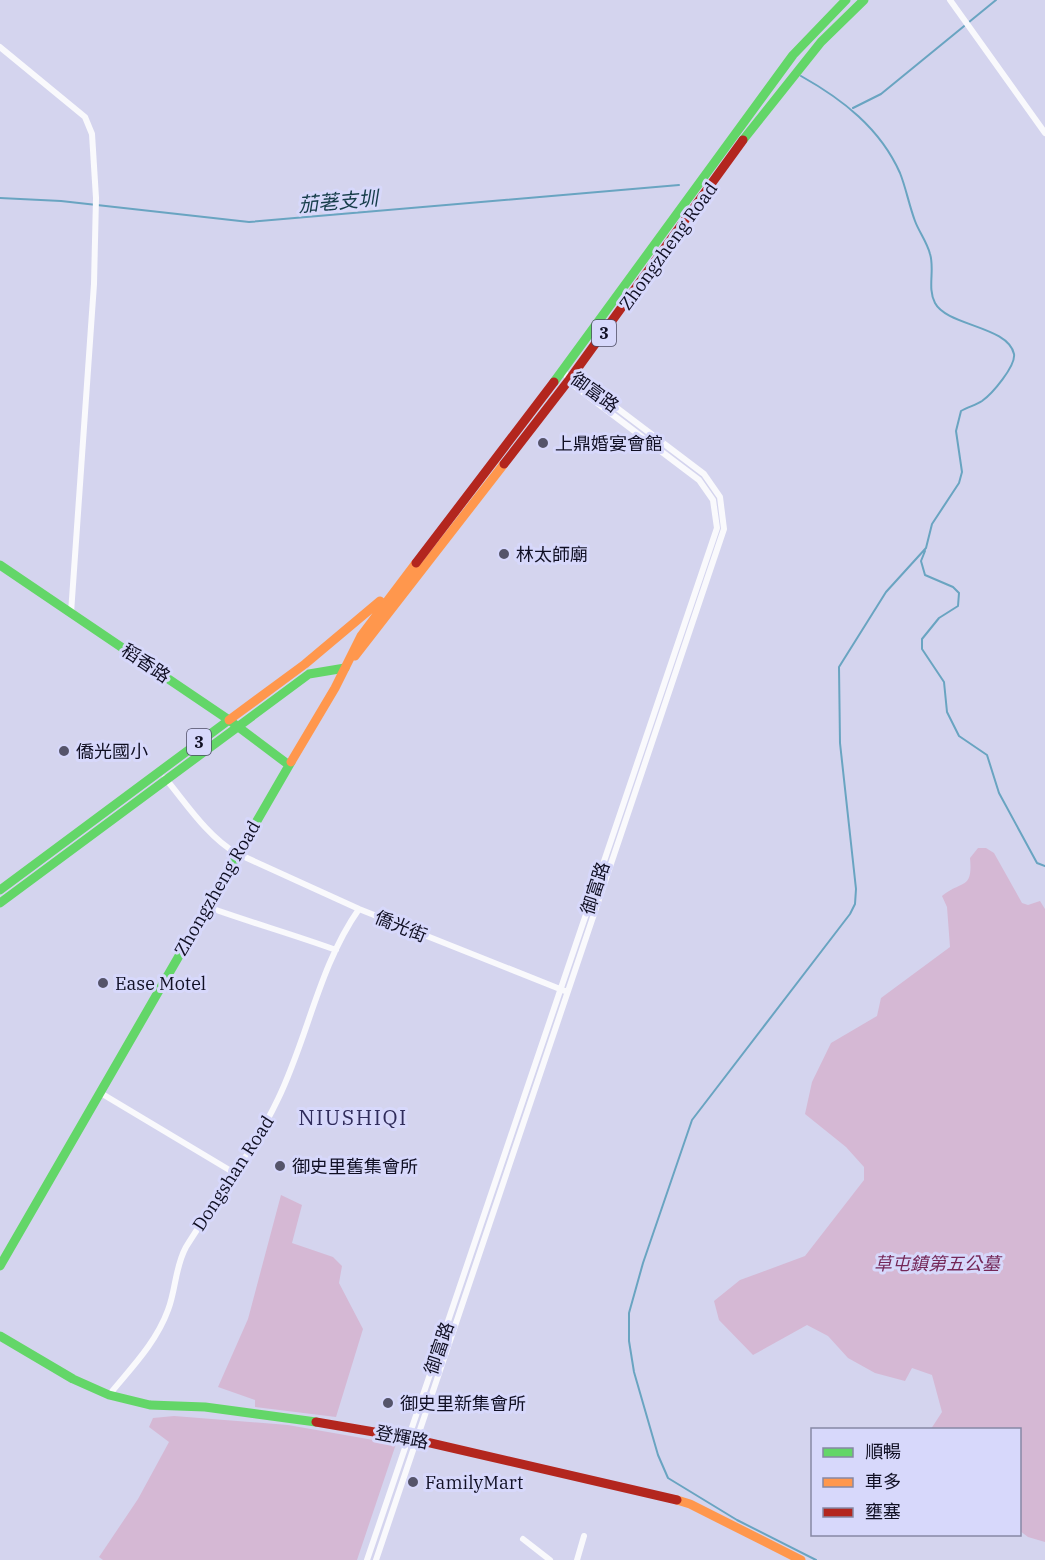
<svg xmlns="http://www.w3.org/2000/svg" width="1045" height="1560" viewBox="0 0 1045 1560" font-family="'IBM Plex Serif','Noto Sans TC',serif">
<rect width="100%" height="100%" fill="#d4d4ee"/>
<path fill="#d5b8d4" d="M978,848H986L994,853L1022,903L1028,905L1040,901L1045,909V1542L1028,1537L1020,1531V1430L931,1429L942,1412L932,1375L912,1368L905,1381L875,1373L848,1358L828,1336L807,1325L753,1355L719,1320L714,1301L740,1280L805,1256L864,1180V1167L846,1147L805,1114L812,1082L831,1043L877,1016L881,998L950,947L947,907L942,896C962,880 973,890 970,858Z
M281,1195L302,1205L292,1243L333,1257L342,1266L339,1283L363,1329L336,1417L255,1407V1400L218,1387L248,1319Z
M174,1416L288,1425L396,1444L357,1560H103L99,1557L138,1499L169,1442L149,1427L153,1418Z"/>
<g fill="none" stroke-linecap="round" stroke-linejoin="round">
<path stroke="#69a4c1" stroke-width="2" d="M801,76C842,99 880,128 900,173C906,188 909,205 915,221C919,232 927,242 930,254C935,269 927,288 935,303C947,326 1008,326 1014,354C1016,366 992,394 982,401C976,405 968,407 961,411L956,431L962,472L959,483L932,524L926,548L886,592L839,667L840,743L856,889L855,904L850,914L692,1120L643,1263L629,1313V1341L634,1372L658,1455L668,1478L737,1520L816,1560
M853,108L881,94L996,0
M0,198L61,201L249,222L679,185
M925,551L921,561L925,575L953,587L959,593L958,606L939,618L922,639V649L944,682L947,712L959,736L987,755L999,793L1037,863L1045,866"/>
<path stroke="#f9f9fc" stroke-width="6" d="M950,0L1045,133
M0,47L85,117L92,134L96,198L94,284L71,613
M165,778C186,803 207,836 236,853L359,909L565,991
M205,906C249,922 292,934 336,950
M99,1092L236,1174
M109,1395C131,1368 156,1343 168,1310C176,1289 175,1267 186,1247C217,1197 253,1152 278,1099C308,1037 319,966 359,909
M523,1539L550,1560
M367,1560L717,528L713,500L699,480L572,384L563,370
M376,1560L724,529L720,497L704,474L572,374
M577,1560L584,1536"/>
<path stroke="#63d668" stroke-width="9" d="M743,140L821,42L864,0
M554,382L793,55L846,0
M0,565L229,720L289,765
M0,890L229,720
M0,903L309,674L345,668
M0,1266L291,762
M0,1336L73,1379L109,1395L150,1405L205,1407L316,1422"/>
<path stroke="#ff974d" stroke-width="9" d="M355,656L504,464
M229,720L305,664L380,601
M291,762L335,688L361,636L416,563
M677,1500L690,1504L801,1560"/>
<path stroke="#b3261e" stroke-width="9" d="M504,464L569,380L743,140
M416,563L554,382
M316,1422L409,1438L677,1500"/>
</g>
<g fill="#55546a" stroke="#d7d8fb" stroke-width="2">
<circle cx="543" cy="443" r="6"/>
<circle cx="504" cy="554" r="6"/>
<circle cx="64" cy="751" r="6"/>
<circle cx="103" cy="983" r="6"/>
<circle cx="280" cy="1166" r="6"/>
<circle cx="388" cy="1403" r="6"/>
<circle cx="413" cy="1482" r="6"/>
</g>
<g text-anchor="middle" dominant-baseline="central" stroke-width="6" stroke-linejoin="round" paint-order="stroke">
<g fill="#d7d8fb" stroke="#4c4b64" stroke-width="1.5">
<rect x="592" y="320" width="24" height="26" rx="4.5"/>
<rect x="187" y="729" width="24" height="26" rx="4.5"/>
</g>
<g font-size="16" font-weight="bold" fill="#100f23">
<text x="604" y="333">3</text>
<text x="199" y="742">3</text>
</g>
<g font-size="18" fill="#100f23" stroke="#d7d8fb">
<text transform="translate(668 246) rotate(-54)">Zhongzheng Road</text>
<text transform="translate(595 392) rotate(36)">御富路</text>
<text transform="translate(146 663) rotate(34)">稻香路</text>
<text transform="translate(217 888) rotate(-60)">Zhongzheng Road</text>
<text transform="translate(595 888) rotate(-72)">御富路</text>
<text transform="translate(401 926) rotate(22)">僑光街</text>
<text transform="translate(233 1173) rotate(-57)">Dongshan Road</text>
<text transform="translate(439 1348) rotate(-71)">御富路</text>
<text transform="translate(402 1437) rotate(11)">登輝路</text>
</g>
<g font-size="18" fill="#100f23" stroke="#d7d8fb" text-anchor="start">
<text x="555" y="443">上鼎婚宴會館</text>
<text x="516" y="554">林太師廟</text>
<text x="76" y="751">僑光國小</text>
<text x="115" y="983">Ease Motel</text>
<text x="292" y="1166">御史里舊集會所</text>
<text x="400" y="1403">御史里新集會所</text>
<text x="425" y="1482">FamilyMart</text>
</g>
<g font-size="18" font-style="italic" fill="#742758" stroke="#d7d8fb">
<text x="937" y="1263">草屯鎮第五公墓</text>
</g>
<g font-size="20" font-style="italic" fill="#163d4a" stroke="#d7d8fb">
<text transform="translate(338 201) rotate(-5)">茄荖支圳</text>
</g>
<g font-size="21" letter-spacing="1.5" fill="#302c5b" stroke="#d7d8fb">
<text x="353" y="1117">NIUSHIQI</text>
</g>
</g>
<rect x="811" y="1428" width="210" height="108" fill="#d7d8fb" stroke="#8788a5" stroke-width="1.5"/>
<rect x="823" y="1448" width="30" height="9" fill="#63d668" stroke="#8788a5" stroke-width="1.5"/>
<text x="865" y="1458" font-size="18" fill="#100f23">順暢</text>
<rect x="823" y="1478" width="30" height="9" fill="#ff974d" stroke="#8788a5" stroke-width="1.5"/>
<text x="865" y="1488" font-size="18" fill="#100f23">車多</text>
<rect x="823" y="1508" width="30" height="9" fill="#b3261e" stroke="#8788a5" stroke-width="1.5"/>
<text x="865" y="1518" font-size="18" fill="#100f23">壅塞</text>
</svg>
